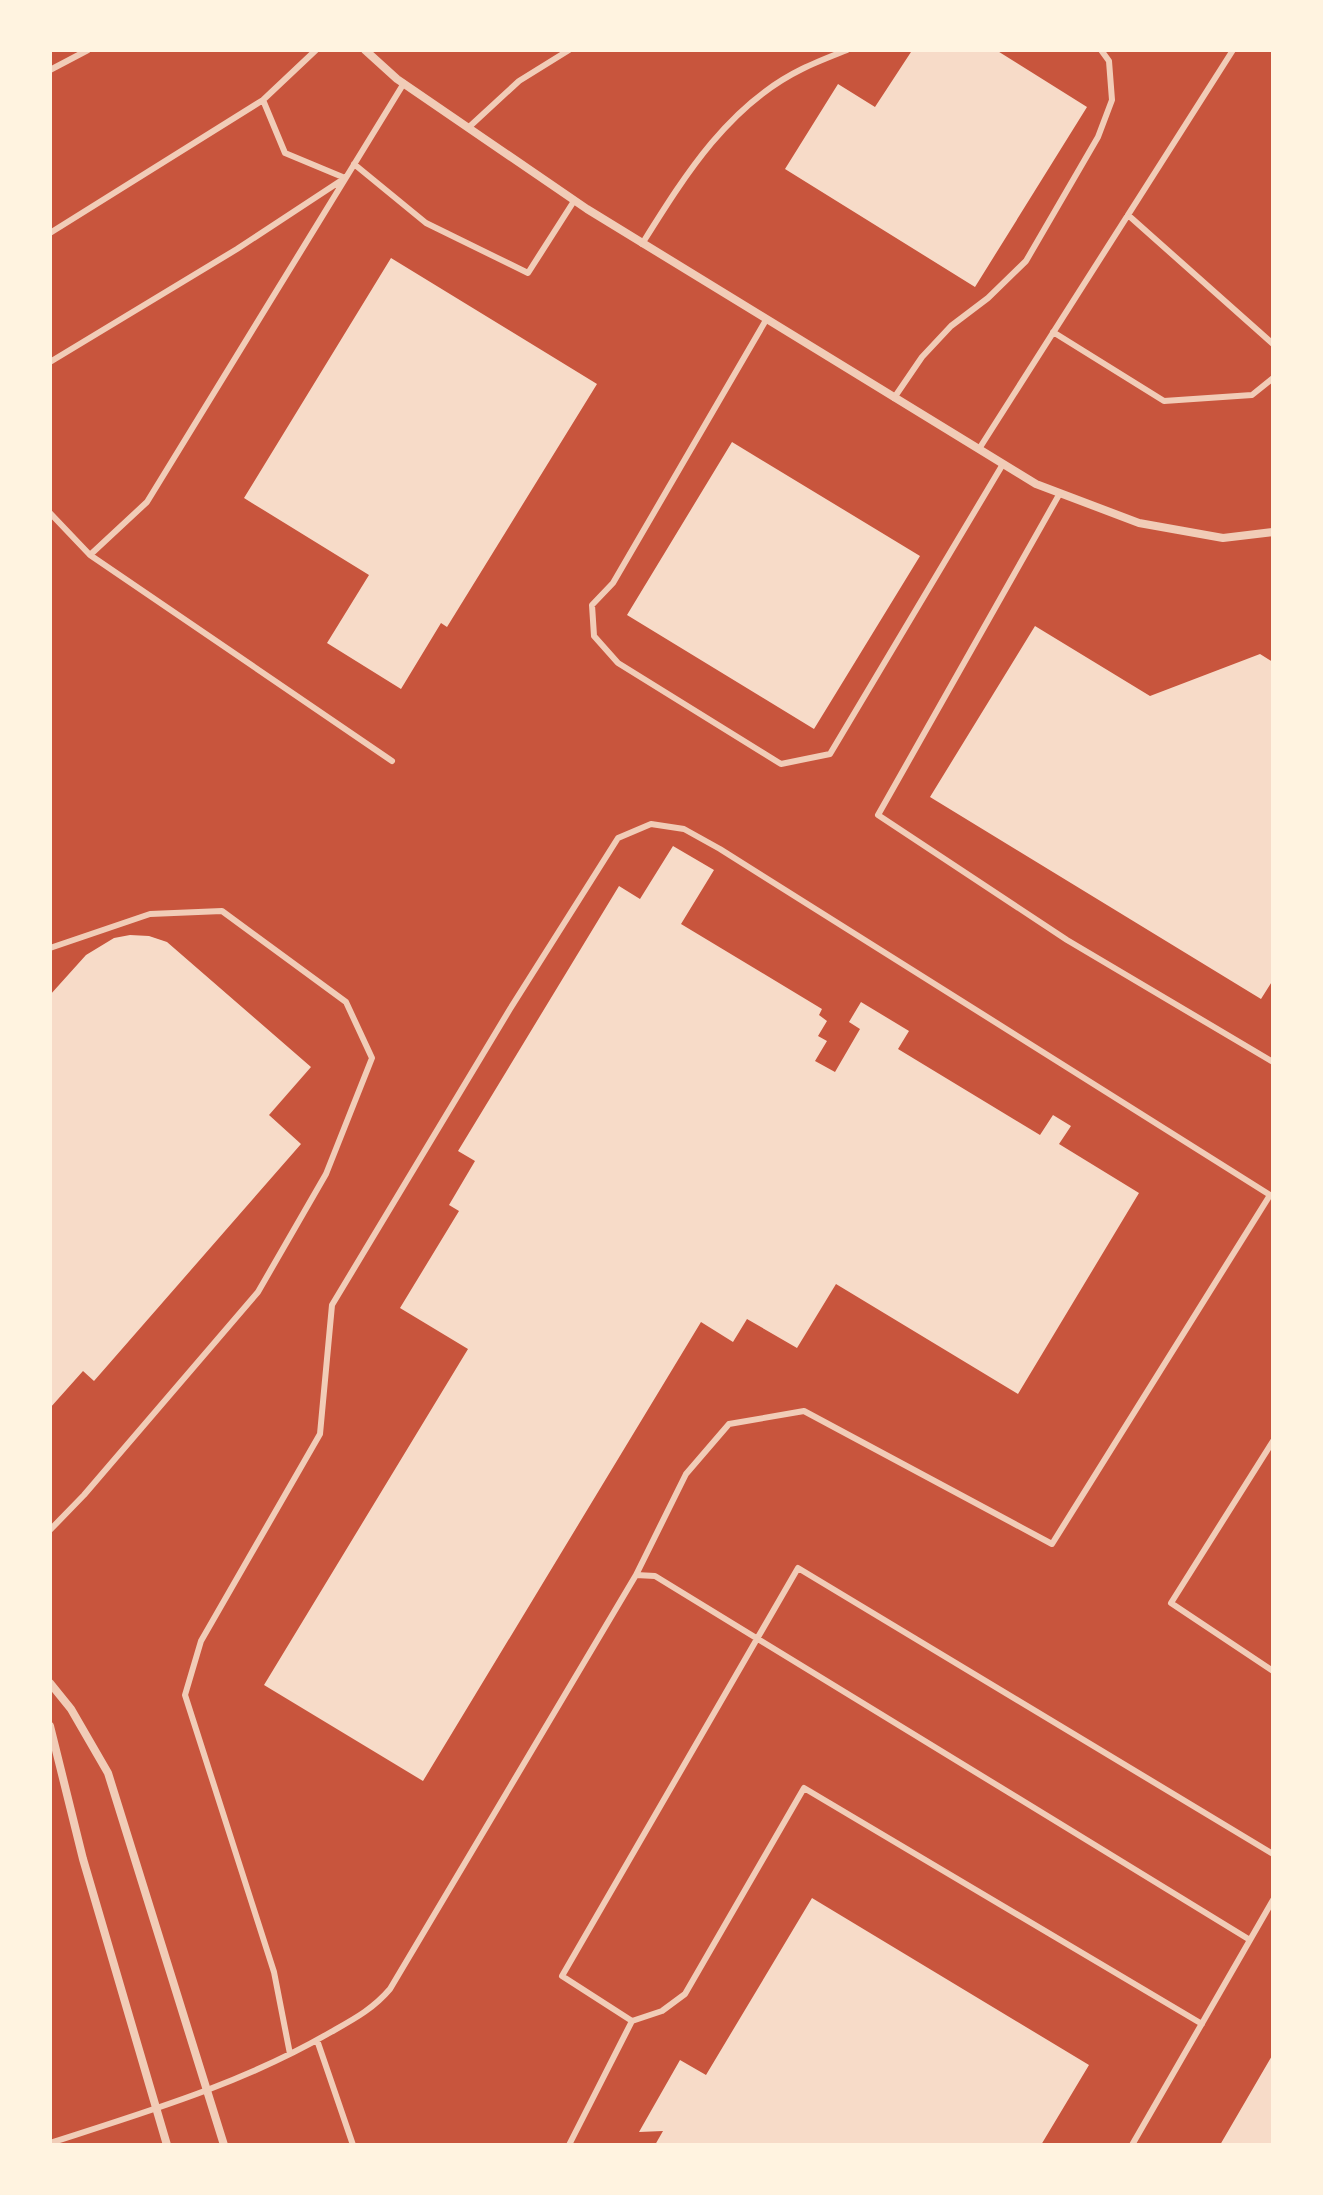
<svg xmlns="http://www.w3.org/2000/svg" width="1323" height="2195" viewBox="0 0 1323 2195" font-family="'Noto Sans',sans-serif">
<rect width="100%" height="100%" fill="#c8553d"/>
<path fill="#f7dbc8" d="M921,50H996L1087,107L975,287L785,169L838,84L875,107L911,52Z
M391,258L597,384L447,627L441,623L401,689L327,643L369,575L244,498Z
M732,442L920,556L814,729L627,615Z
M1035,626L1150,696L1260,654L1273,662V980L1261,999L930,797Z
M673,846L714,870L681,924L822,1009L819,1015L827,1021L818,1036L827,1041L815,1061L835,1072L860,1029L849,1022L861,1002L909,1031L898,1049L1040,1135L1053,1115L1071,1126L1059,1144L1139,1193L1018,1394L836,1284L797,1348L747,1319L733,1342L701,1322L423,1781L264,1685L468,1349L400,1308L459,1211L449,1205L475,1161L458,1151L619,886L640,899Z
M130,935L149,936L167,942L311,1067L269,1115L301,1144L94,1381L83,1371L50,1408V995L86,955L114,938Z
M812,1898L1089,2065L1041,2145H655L663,2131L639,2132L680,2060L706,2075Z
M1273,2054V2145H1220Z"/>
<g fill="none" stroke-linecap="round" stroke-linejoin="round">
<path stroke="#f1ccb7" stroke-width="6" d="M50,70L88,50
M468,128L519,81L569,50
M354,164L426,223L528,273L574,201
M1128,215L1273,344
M50,233L263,100L316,50
M642,244C684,177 728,105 802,69C816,62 832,56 847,50
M766,320L613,583L592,605L594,636L618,663L781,764L830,754L1003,464
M1053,332L1164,401L1252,395L1273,378
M50,362L237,249L345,178L285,153L263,100
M894,398L922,357L951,326L988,298L1026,261L1098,137L1112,100L1109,61L1101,50
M979,449L1233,50
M1060,493L878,815L1067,940L1273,1062
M50,513L90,555L147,502L404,83
M90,555L392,761
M50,948L150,914L222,911L346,1002L372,1058L326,1174L258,1292L84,1495L50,1530
M1273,1441L1171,1603L1273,1671
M632,2021L662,2011L685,1994L804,1788L1202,2024
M317,2040L353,2145
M290,2054L274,1972L185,1695L201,1641L320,1434L332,1305L510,1009L618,838L651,824L684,829L720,849L1270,1195L1052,1544L804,1411L729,1424L686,1474L636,1575
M50,2143C146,2112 244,2083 331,2032C354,2019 373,2009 390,1989L636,1575L655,1576L1250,1940L1273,1900
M569,2145L632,2021L562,1976L798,1568L1273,1854
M1132,2145L1250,1940"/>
<path stroke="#f1ccb7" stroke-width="8" d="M365,50L397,79L587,209L1036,484L1139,523L1223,538L1273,532
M50,1683L71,1709L108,1773L224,2145
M50,1726L83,1859L167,2145"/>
</g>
<rect width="1323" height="2195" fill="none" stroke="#fff3e0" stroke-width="104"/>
</svg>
